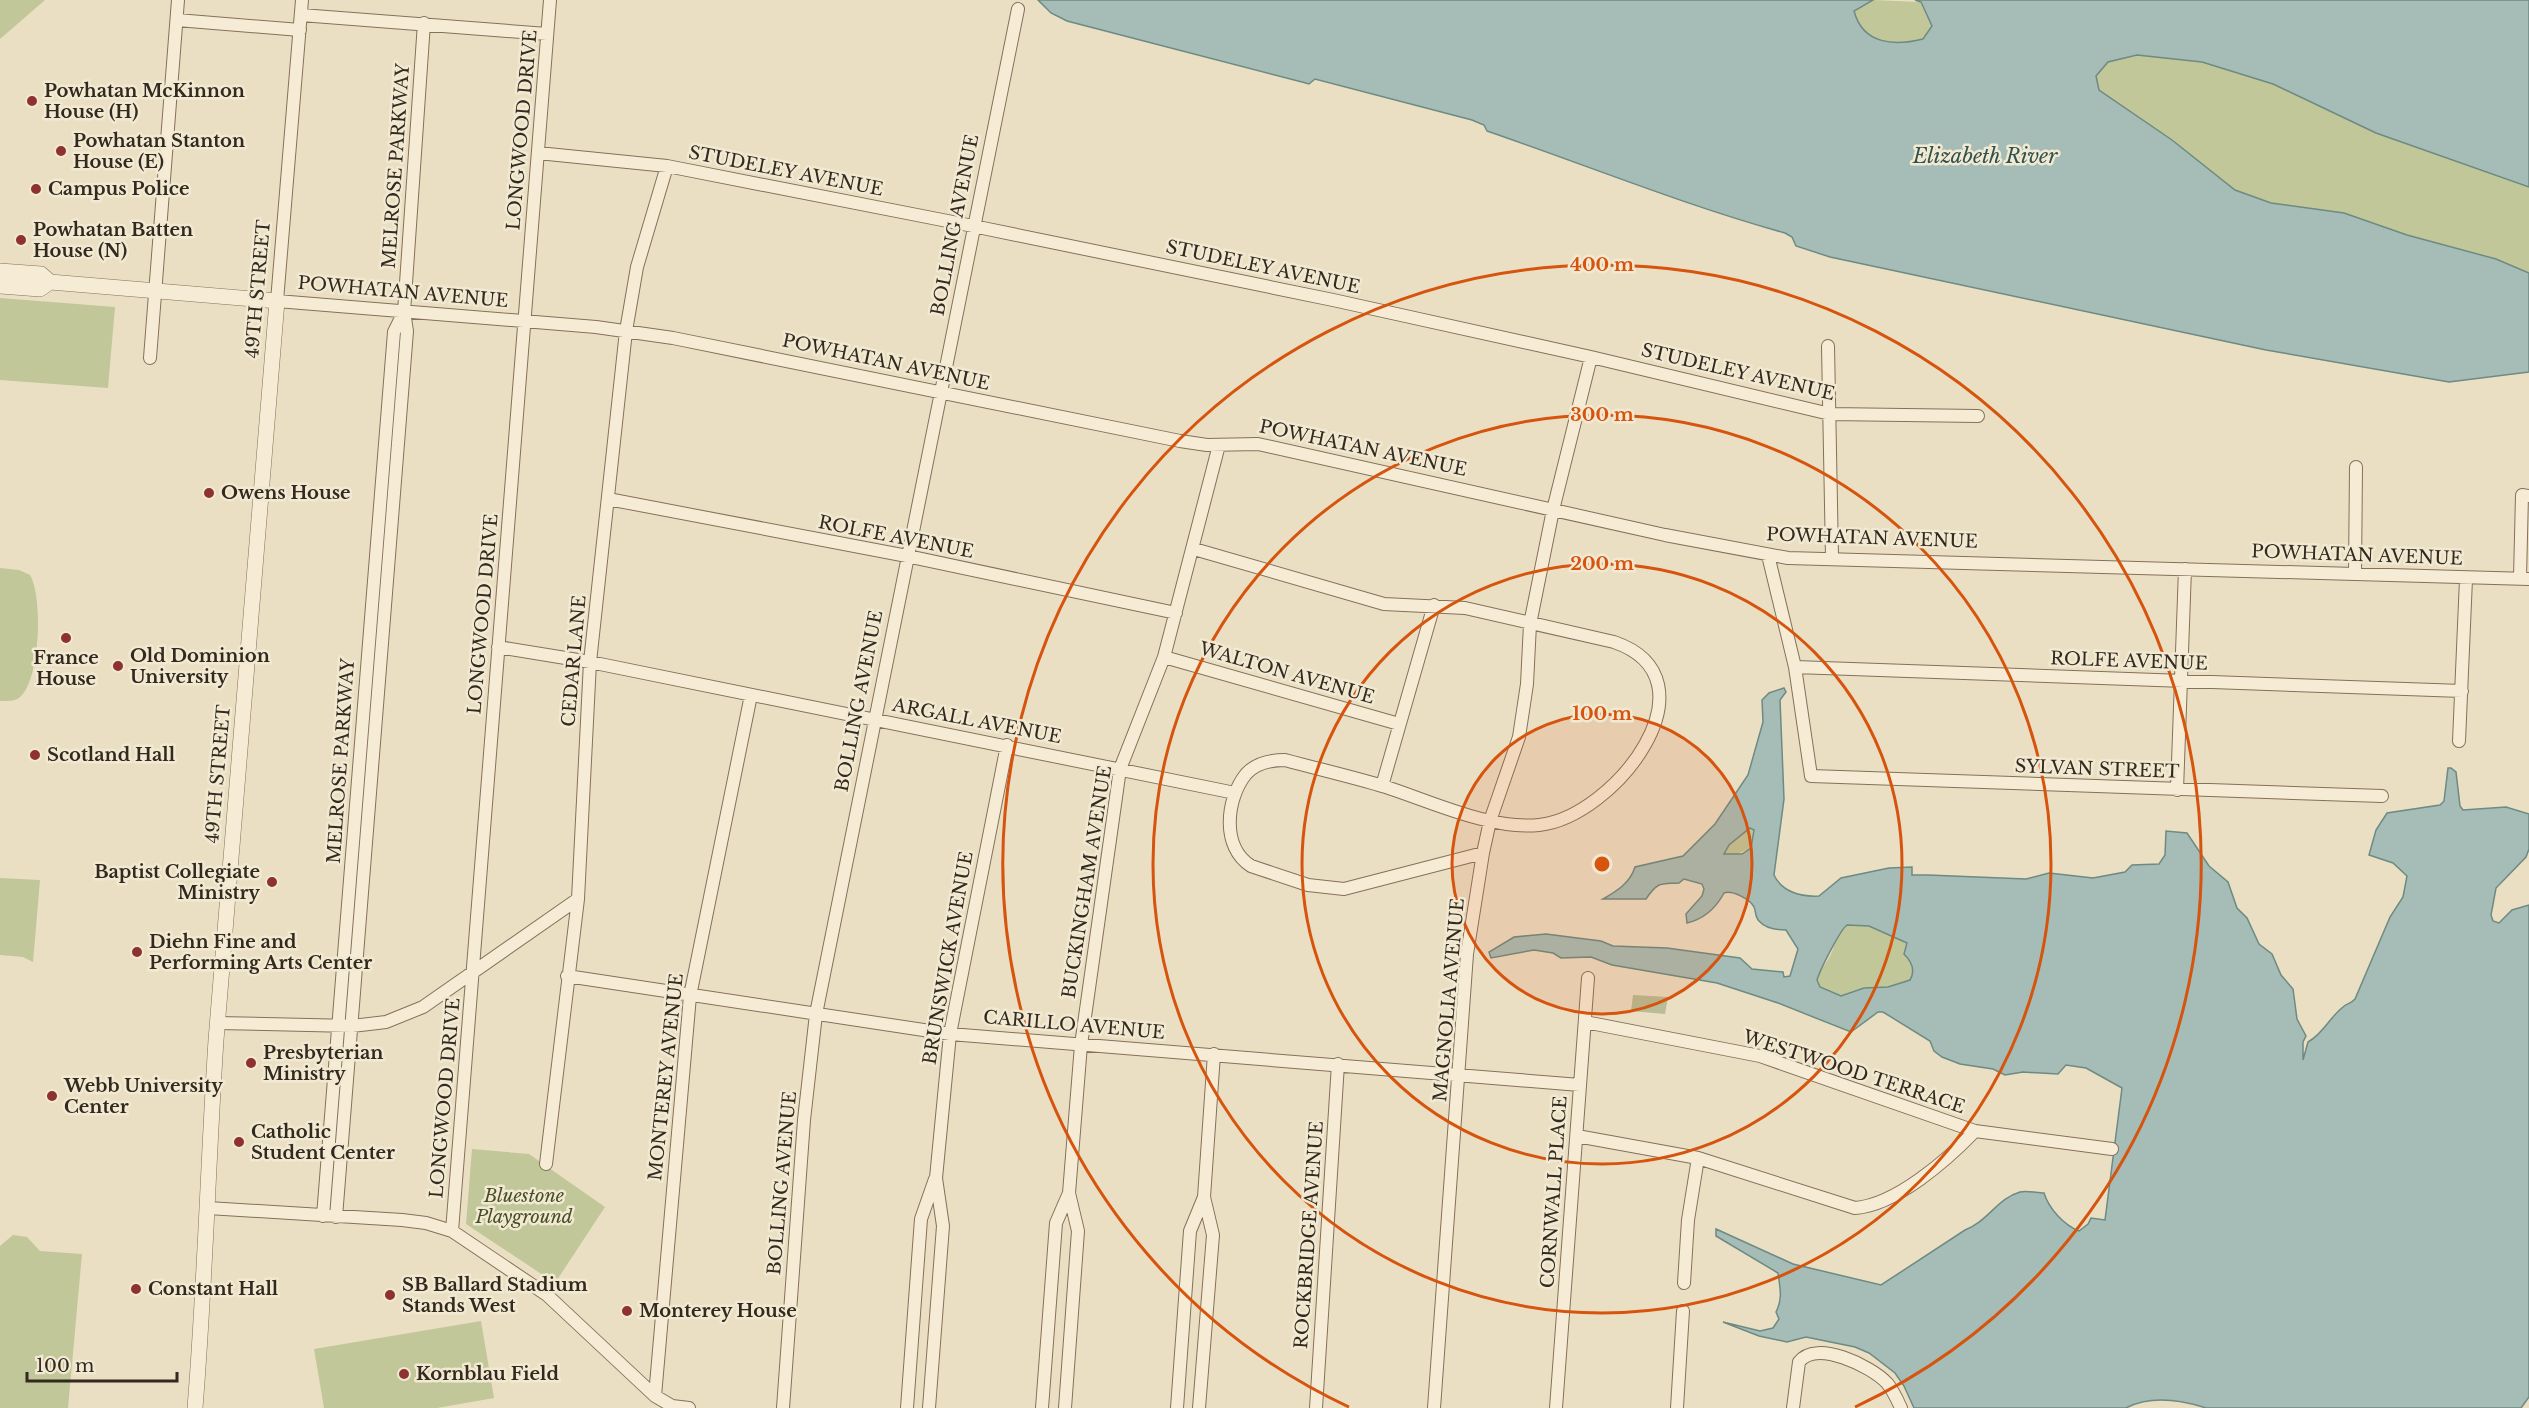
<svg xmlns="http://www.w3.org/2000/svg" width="2529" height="1408" viewBox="0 0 2529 1408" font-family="'Libre Baskerville',serif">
<rect width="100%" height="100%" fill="#eadfc3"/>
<path fill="#c1c798" d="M0,0H45L0,39Z
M1873,0L1920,2L1932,26L1923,39C1894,47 1864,45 1854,11Z
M2137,55L2202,62L2273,84L2376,133L2525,184L2529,187V273L2496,259L2407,235L2344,213L2271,203L2235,190L2172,140L2099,90L2096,76L2108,62Z
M0,298L115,307L108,388L0,380Z
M0,568L19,570L30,575C43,597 40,676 22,695C17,702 8,701 0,701Z
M1750,828L1754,830L1751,848L1732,856L1723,854L1729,845Z
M0,878L40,880L33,962L23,957L0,955Z
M1847,925L1869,926L1907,943L1913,975L1910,980L1887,987L1864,988L1841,996L1820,987L1817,980C1820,970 1826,964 1831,954C1836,943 1835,932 1847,925Z
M472,1149L529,1154L605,1207L555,1283L466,1224Z
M13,1235L27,1237L40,1251L82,1254L68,1408H0V1246Z
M481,1321L494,1398L437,1408H324L314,1349Z"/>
<path fill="#b8bc97" d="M1633,995L1668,997L1665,1014L1631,1011Z"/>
<path fill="#a5bdb6" stroke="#6d8a83" stroke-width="1.5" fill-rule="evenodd" d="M1038,0H1873L1854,11C1863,45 1895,46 1923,39L1932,26L1921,2L1915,0H2529V187L2376,133L2273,84L2202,62L2137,55L2108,62L2096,76L2099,90L2172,140L2235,190L2271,203L2344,213L2407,235L2496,259L2529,273V372L2449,382L2266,350L1830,257L1796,246L1792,237L1785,233C1684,205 1586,165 1487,131L1484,125L1472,120L1315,79L1309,84L1302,82L1067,21L1051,13Z
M1784,688L1786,692L1780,700L1784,799L1774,875C1782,892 1801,897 1819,896L1841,878L1889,868L1912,867V875H1928L2026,879L2049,873L2093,878L2125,872L2132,865L2159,864L2165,855L2166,831L2187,833L2209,866L2228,882L2237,908L2247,918L2259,944L2272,954L2281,975L2293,989L2297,1019L2306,1036L2303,1042V1060L2308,1042C2323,1034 2329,1018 2343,1007C2347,1003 2351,1004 2355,999L2390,917L2403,897L2407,876L2393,863L2369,855L2376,830L2387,813L2440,805L2444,801L2448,768H2451L2456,772L2460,806L2463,810L2506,807L2529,814V849L2526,857L2496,888L2491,915L2493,921L2499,923L2512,910L2529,905V1397L2521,1408H2206C2181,1400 2151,1395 2126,1408H1914L1904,1386L1895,1373L1869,1353L1855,1347L1806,1337L1787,1342L1759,1336L1723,1322L1760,1331L1773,1328L1779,1319L1776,1312C1783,1298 1780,1288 1778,1273L1716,1236V1229L1793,1264L1881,1285L1965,1230C1987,1222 1998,1198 2020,1192C2027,1190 2037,1193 2044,1193C2049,1209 2064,1225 2079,1231L2088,1224L2091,1218L2105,1220L2122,1088L2086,1068L2066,1065L2058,1074L2023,1072L2005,1075L1993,1069L1960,1064L1942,1057L1934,1051L1930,1041L1883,1012H1878L1851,1032L1778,1003L1717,983L1612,965L1591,957L1561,958L1553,953L1534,950L1491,958L1489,952L1514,937L1546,934L1601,941L1613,946L1667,948L1740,958L1752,969L1783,972L1784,977L1790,976L1798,949L1786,930C1777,930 1765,928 1759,921C1755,917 1756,911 1754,907C1750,899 1732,890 1724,893C1716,908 1704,919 1687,923L1686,914L1702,896L1704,889L1702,884L1684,879L1679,883C1661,884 1658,881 1646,899H1603C1617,891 1630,883 1635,867L1683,856L1715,824L1748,775L1763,722L1762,700L1769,693ZM1750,828L1754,830L1751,848L1742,854H1724L1729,845ZM1847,925L1869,926L1907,943L1904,954C1911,961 1916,970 1910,980L1888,987L1864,988L1841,996L1820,987L1817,980C1820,970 1840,930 1847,925Z"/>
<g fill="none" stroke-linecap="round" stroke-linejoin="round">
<defs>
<path id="minor" d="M302,0L277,301L596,327L673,338L1180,441L1207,445L1258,444L1665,535L1788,558L2529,579
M301,15L547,34
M177,20L300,30
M538,153L667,166L973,226L1333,300L1591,357L1830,414L1978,416
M1828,346L1832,557
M150,358L178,0
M608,499L907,556L1176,613
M1194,549L1384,604L1465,608L1614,642C1721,679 1615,817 1539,825C1491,830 1432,802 1386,787C1353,777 1318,769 1285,760C1271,760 1256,763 1246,774C1226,799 1221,847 1251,866L1308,885L1344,889L1483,853
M1768,555L1795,667L1811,776L2382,796
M2355,574L2356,467
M2520,578L2522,495L2529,496
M498,647L590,662L1235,793
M1164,657L1399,724
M1795,667L2462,691
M2459,741L2466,579
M1382,786L1434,605
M2177,790L2185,569
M567,976L950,1034L1580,1085
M1585,1022L1760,1056L1975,1131L2112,1149
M217,1023L352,1026L386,1022L423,1007L578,899
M1577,1136L1698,1158L1855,1208C1896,1205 1947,1160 1975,1131
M546,1164L578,899L590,662L626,331L637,267L667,166
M208,1208L402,1220L426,1223L452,1231L547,1295L655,1396L672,1406L689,1408
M323,1216L394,332L404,312
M336,1217L407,331L404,312L424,23
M452,1231L550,0
M1684,1283L1688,1220L1698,1158
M655,1396L690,996L751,695
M783,1408L804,1120L816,1014L1018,9
M907,1408L921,1219L935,1179
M929,1408L943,1226L936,1178L950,1034L1007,745
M1042,1408L1056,1223L1069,1193
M1065,1408L1078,1231L1069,1193L1081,1045L1120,769L1164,657L1219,445
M1177,1408L1190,1231L1204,1197
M1199,1408L1213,1235L1204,1197L1214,1054
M1316,1408L1338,1064
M1434,1408L1467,954L1483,853L1490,821L1519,737L1527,684L1530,624L1553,510L1591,357
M1556,1408L1588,978
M1677,1408L1683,1311
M1793,1408L1799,1362C1816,1339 1871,1366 1887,1383C1893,1390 1897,1399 1901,1408"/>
<path id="tertiary" d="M0,271L41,274L50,282
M0,286L40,289L50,282L277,301L216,1040C208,1163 205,1285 195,1408"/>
</defs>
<use href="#minor" stroke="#83715b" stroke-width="14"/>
<use href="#tertiary" stroke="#83715b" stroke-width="16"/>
<use href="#minor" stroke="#f6ecd6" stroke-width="12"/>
<use href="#tertiary" stroke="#f6ecd6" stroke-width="15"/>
</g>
<circle cx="1602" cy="864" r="150" fill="#d6540e" fill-opacity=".12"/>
<g fill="none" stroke="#d6540e" stroke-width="3">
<circle cx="1602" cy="864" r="150"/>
<circle cx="1602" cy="864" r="300"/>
<circle cx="1602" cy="864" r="449"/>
<path d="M1349 1407A599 599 0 1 1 1855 1407"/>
</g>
<g fill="#8d3131" stroke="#f2e9d2" stroke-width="2">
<circle cx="32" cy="101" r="6"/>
<circle cx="61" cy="151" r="6"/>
<circle cx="36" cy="189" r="6"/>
<circle cx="21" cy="240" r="6"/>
<circle cx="209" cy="493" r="6"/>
<circle cx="66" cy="638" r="6"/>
<circle cx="118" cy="666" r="6"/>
<circle cx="35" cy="755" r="6"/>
<circle cx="272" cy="882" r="6"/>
<circle cx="137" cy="952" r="6"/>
<circle cx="251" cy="1063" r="6"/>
<circle cx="52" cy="1096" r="6"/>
<circle cx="239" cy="1142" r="6"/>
<circle cx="136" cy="1289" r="6"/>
<circle cx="390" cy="1295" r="6"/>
<circle cx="627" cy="1311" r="6"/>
<circle cx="404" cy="1374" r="6"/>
</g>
<g text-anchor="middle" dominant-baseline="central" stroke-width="5" stroke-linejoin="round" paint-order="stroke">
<g font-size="18" font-weight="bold" fill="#34291e" stroke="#f2e9d2" text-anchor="start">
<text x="44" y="91">Powhatan McKinnon<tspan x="44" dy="21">House (H)</tspan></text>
<text x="73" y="141">Powhatan Stanton<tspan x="73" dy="21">House (E)</tspan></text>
<text x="48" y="189">Campus Police</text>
<text x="33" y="230">Powhatan Batten<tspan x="33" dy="21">House (N)</tspan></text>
<text x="221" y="493">Owens House</text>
<text x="130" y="656">Old Dominion<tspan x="130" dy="21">University</tspan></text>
<text x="66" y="658" text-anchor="middle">France<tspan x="66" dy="21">House</tspan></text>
<text x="47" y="755">Scotland Hall</text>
<text x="260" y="872" text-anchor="end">Baptist Collegiate<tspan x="260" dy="21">Ministry</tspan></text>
<text x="149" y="942">Diehn Fine and<tspan x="149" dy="21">Performing Arts Center</tspan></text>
<text x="263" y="1053">Presbyterian<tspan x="263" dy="21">Ministry</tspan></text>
<text x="64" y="1086">Webb University<tspan x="64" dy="21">Center</tspan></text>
<text x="251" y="1132">Catholic<tspan x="251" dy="21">Student Center</tspan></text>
<text x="402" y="1285">SB Ballard Stadium<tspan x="402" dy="21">Stands West</tspan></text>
<text x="148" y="1289">Constant Hall</text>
<text x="639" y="1311">Monterey House</text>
<text x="416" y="1374">Kornblau Field</text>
</g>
<g font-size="18" fill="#34291e" stroke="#f2e9d2">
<text transform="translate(522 130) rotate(-85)">LONGWOOD DRIVE</text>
<text transform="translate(396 166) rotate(-86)">MELROSE PARKWAY</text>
<text transform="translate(786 171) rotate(11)">STUDELEY AVENUE</text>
<text transform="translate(955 225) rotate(-79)">BOLLING AVENUE</text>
<text transform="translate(1263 267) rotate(12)">STUDELEY AVENUE</text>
<text transform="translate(258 289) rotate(-85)">49TH STREET</text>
<text transform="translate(403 292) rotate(5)">POWHATAN AVENUE</text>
<text transform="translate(886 362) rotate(12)">POWHATAN AVENUE</text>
<text transform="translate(1738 372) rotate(13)">STUDELEY AVENUE</text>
<text transform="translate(1363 448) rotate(12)">POWHATAN AVENUE</text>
<text transform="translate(896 537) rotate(11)">ROLFE AVENUE</text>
<text transform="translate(1872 538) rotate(2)">POWHATAN AVENUE</text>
<text transform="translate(2357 555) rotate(2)">POWHATAN AVENUE</text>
<text transform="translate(483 614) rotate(-85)">LONGWOOD DRIVE</text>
<text transform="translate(574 661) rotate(-85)">CEDAR LANE</text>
<text transform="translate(2129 661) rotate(2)">ROLFE AVENUE</text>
<text transform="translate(1287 673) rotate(16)">WALTON AVENUE</text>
<text transform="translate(859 701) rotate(-79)">BOLLING AVENUE</text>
<text transform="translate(977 721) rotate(11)">ARGALL AVENUE</text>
<text transform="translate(341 761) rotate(-86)">MELROSE PARKWAY</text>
<text transform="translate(2097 769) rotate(2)">SYLVAN STREET</text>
<text transform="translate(218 774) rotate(-85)">49TH STREET</text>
<text transform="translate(1087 882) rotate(-81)">BUCKINGHAM AVENUE</text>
<text transform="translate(948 958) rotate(-80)">BRUNSWICK AVENUE</text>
<text transform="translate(1449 1000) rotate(-85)">MAGNOLIA AVENUE</text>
<text transform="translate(1074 1025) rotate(5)">CARILLO AVENUE</text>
<text transform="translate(1854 1072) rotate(18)">WESTWOOD TERRACE</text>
<text transform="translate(666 1077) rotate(-84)">MONTEREY AVENUE</text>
<text transform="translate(445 1098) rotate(-85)">LONGWOOD DRIVE</text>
<text transform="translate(782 1183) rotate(-85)">BOLLING AVENUE</text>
<text transform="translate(1554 1192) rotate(-86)">CORNWALL PLACE</text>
<text transform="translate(1309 1235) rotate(-86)">ROCKBRIDGE AVENUE</text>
</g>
<g font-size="18" font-style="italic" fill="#444f27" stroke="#f2e9d2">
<text x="524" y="1196">Bluestone<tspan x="524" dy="21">Playground</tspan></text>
</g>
<g font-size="20" font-style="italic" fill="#2f5250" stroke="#f2e9d2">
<text x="1985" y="156">Elizabeth River</text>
</g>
</g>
<circle cx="1602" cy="864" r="9" fill="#d6540e" stroke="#f2e9d2" stroke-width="3"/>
<g font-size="18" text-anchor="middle" font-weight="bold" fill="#d6540e" stroke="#f2e9d2" stroke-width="5" stroke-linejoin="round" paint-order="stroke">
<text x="1602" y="271">400 m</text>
<text x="1602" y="421">300 m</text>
<text x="1602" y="570">200 m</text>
<text x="1602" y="720">100 m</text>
</g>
<path d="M27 1372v9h150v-9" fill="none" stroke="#34291e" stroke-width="3"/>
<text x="36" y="1372" font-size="18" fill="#34291e" stroke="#f2e9d2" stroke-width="4.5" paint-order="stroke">100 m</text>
</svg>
